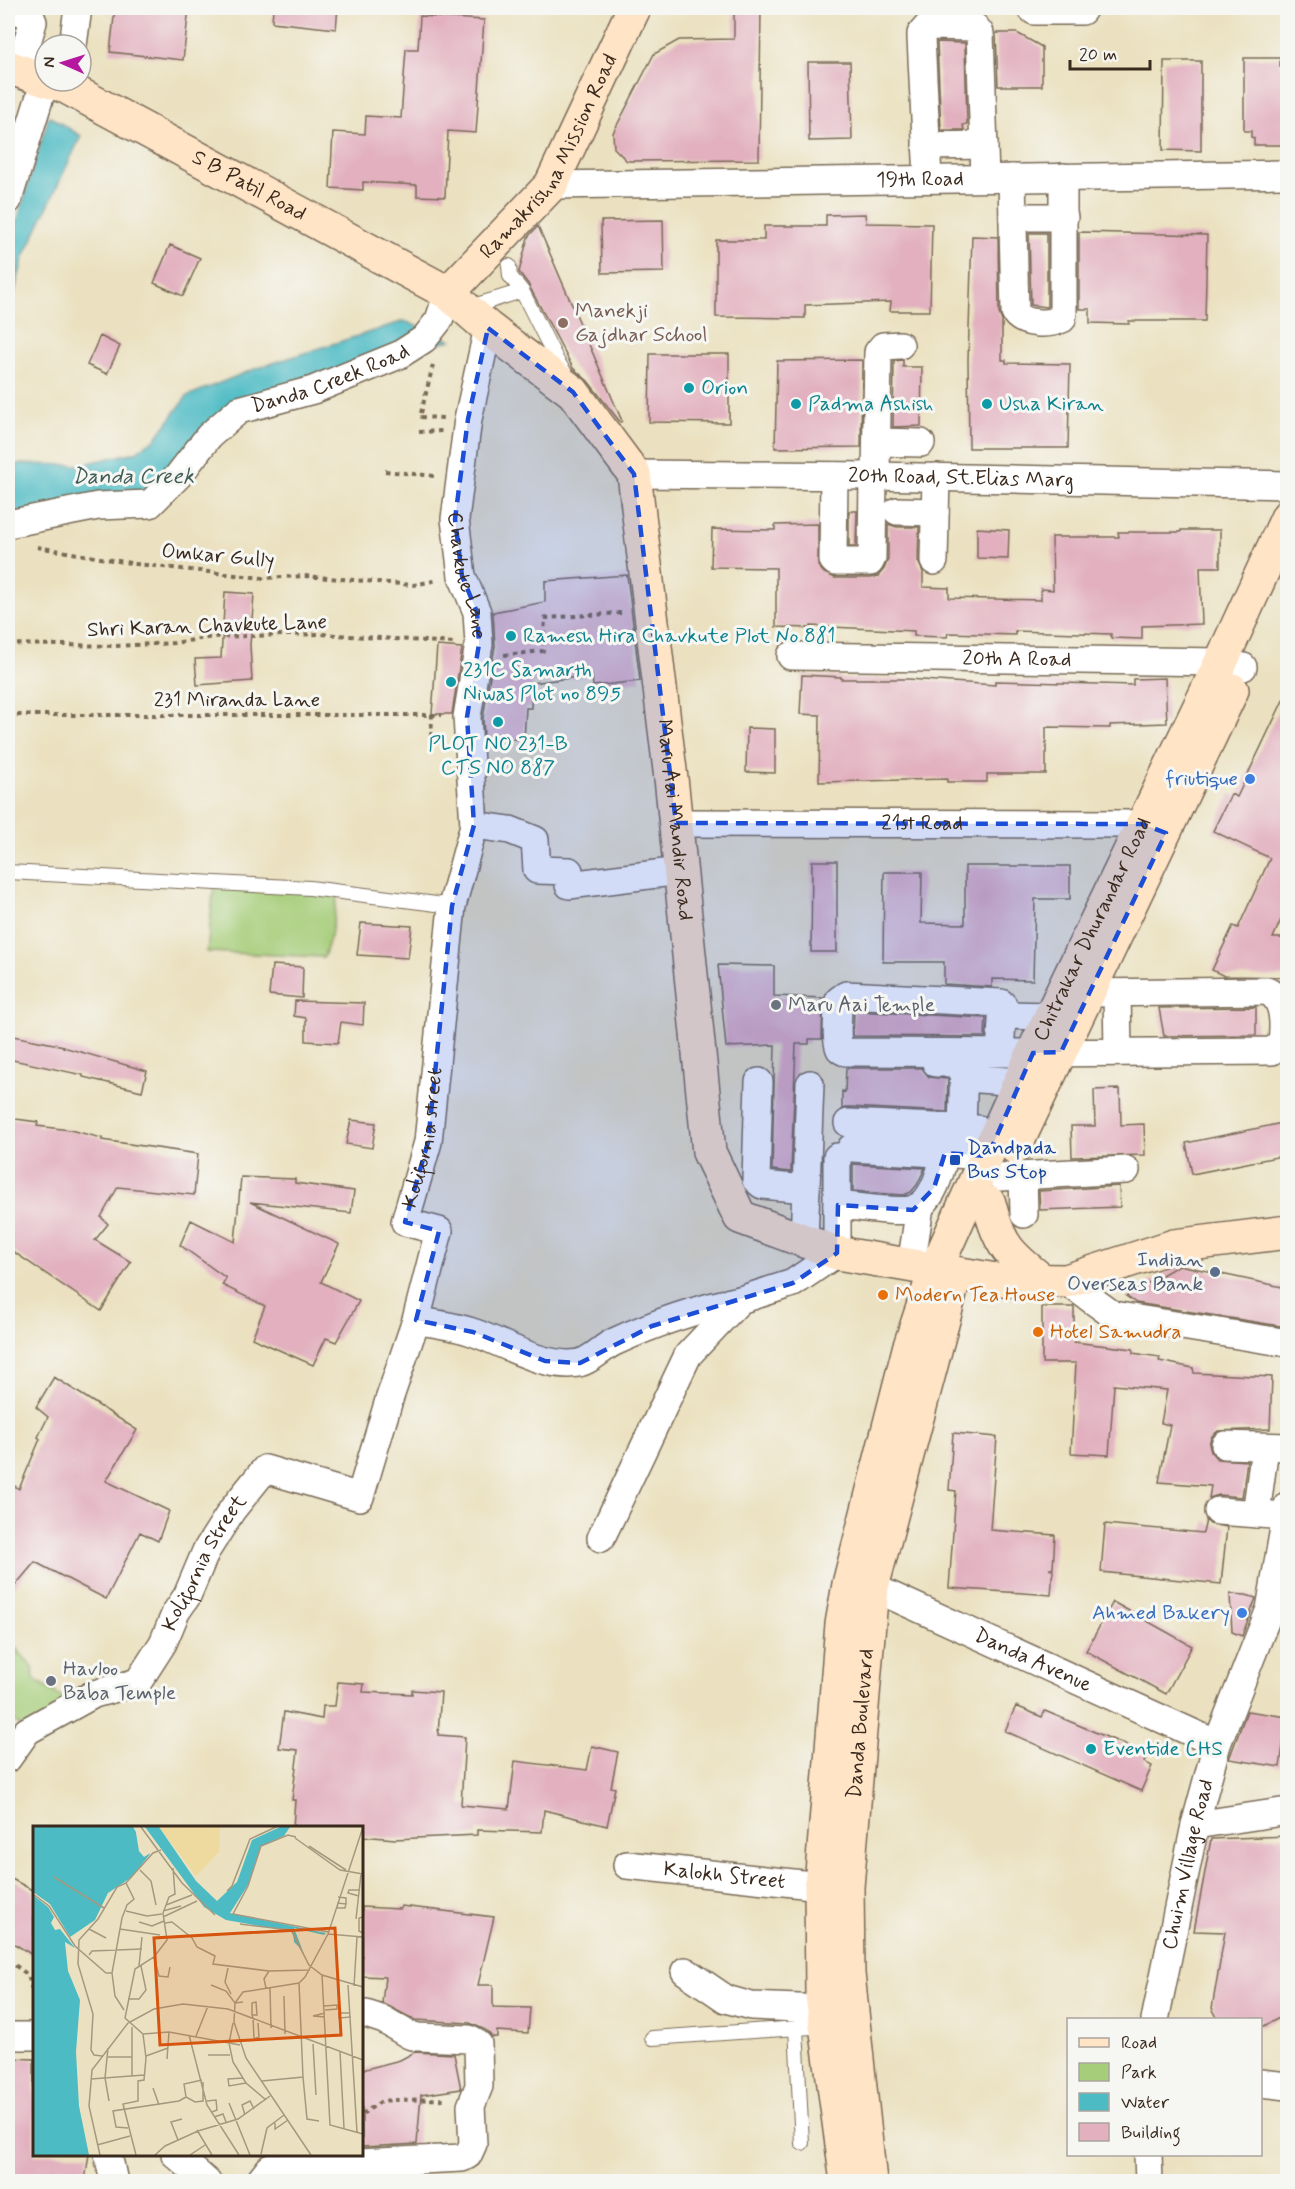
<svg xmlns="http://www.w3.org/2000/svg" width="1295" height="2189" viewBox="0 0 1295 2189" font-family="Mynerve,sans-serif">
<rect width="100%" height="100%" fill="#f6f6f2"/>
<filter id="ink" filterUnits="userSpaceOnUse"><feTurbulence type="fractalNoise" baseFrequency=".0167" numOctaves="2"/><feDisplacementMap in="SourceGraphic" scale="12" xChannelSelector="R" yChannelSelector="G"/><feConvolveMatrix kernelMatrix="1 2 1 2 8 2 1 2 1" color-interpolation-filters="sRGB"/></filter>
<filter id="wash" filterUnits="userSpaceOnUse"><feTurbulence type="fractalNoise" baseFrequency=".008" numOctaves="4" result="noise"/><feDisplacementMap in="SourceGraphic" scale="24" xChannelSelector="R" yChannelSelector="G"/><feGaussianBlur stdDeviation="1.35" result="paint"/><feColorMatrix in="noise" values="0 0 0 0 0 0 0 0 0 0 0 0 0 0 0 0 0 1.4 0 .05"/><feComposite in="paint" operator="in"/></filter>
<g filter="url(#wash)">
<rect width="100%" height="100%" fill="#ebe1c0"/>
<path fill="#a6cd79" stroke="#707c4c" stroke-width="1.5" d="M214,885L339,886L331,935L324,957L207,952Z
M8,1640L33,1667L34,1679L76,1706L27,1731L8,1716Z"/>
<path fill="#4dbbc4" stroke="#447271" stroke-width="1.5" d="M49,116L81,136L23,259L8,317V251Z
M404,321L451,340L405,351L237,408L143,500L8,517V470L16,464L80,465L136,452L156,438L187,396L252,370Z"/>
<g id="blocks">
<path fill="#e2b0bf" d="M115,8H189L183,60L110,52Z
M273,8H338L336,29L272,22Z
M734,8H761L759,160L627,161L614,148L613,133L654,54L679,40L734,39Z
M420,16L484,20L476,133L448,131L445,197L417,196V185L363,182V190L330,188L333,132L365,134L366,116L401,118L406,49H418Z
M996,33H1017L1042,47V86H998Z
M937,42L965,43L967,124L963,125L964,130H941Z
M1244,58H1280V67H1287V145H1254V138L1251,137V131H1244Z
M1164,61H1201V151L1163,150Z
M808,62H850L852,140L809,141Z
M865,214L866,223L932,224L930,311H890L891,302L805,305V318L716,317V240H764V226H826V215Z
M663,220L664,272L602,273L601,221Z
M538,226L622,421L620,422L588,381L573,368L528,284L519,272L528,237Z
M1079,232L1207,235L1205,321H1129V324L1090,323V309H1079Z
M1029,233H1047V307L1031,305Z
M972,236L998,237L999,313L1002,321V360H1006V363L1070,364L1068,448H969L968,360Z
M170,245L200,258L183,296L154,283Z
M100,336L120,346L107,374L87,365Z
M650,354H729V423L649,422Z
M862,360L861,447L775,448L777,361Z
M903,360V367H922L921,426L893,427L894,361Z
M849,511H857L856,546H849Z
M818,524V566L824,573L835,578H870L878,576L884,569L888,559V524L897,527H919L918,561L923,572V587L949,588V598L1041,600V589L1053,590L1052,537H1119L1118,532H1181V530H1220V567H1200L1202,624L1142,626V639L1111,638V634L1015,631V635L948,633L947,637L914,636V631L811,626V628L776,627V568L711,567L712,529L775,530V525Z
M977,528L1009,530L1008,559L977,558Z
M627,575L640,681L593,686L592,675L532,683L531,708H526L524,740L484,736L483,718L495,646L493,612L545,602V581Z
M225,592L254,594L250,645L252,681L197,685L195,659L221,658Z
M437,646L462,648L452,714H432Z
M802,675L841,677V679H908L995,685V681L1133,685V679L1165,678L1167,723L1110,725V728L1046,727V774H987V782H947V779L819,782L820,715L800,714Z
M1287,692V906L1273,938H1287V977L1224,976L1212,970L1233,926L1238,928L1270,858L1213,831L1231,794L1237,797Z
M747,728L775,729V773L746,772Z
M812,861H837V952H811Z
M965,866H1070V899H1035L1033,980L992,979V987L944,984V962H883L884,872H922L921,923L965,924Z
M361,923L412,926L408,958L357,955Z
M272,965L303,967L302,998L269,995Z
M718,965L774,966V996L823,998L822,1039H809V1044H796L791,1172L772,1170L775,1045L726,1047Z
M295,1001L364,1003L363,1025L341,1022L338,1043L306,1041V1018L294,1016Z
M1256,1007V1035L1164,1036L1159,1008Z
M854,1011L986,1018L985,1037L853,1036Z
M8,1035L64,1046L63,1047L147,1071L142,1091L83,1077V1075L8,1059Z
M846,1068H922L929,1077L948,1079L947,1112L849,1107L842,1109V1091L845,1092Z
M1120,1089L1121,1125L1144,1124L1145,1155L1072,1157L1071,1126H1095L1094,1090Z
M8,1118L38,1122L37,1126L70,1130L102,1138V1140L198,1154L194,1195L118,1187L101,1217L108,1224L95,1240L131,1262L101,1311L8,1248Z
M351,1120L376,1123L372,1148L346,1144Z
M1287,1122V1155L1192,1174L1186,1143Z
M853,1164L925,1168L917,1185L911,1192L904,1195L888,1194L853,1191Z
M241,1177L295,1179V1183L354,1191L351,1213L250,1202L339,1244L321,1282L359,1301L336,1342L326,1338L313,1365L252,1338L265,1306L222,1285L226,1278L180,1245L191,1220L235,1242Z
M1119,1186L1120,1207L1040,1210L1039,1191Z
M1179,1265L1287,1288V1327L1136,1303L1126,1296Z
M1042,1307H1074V1342L1133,1349V1353L1160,1357L1159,1361L1193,1368L1194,1373L1272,1377L1270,1429L1218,1431L1212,1436L1209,1444L1211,1452L1217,1459L1247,1461L1242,1497L1219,1495L1209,1498L1211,1486L1159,1482L1170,1425L1161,1423L1167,1390L1114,1385L1109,1455L1071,1453L1076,1363H1042Z
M54,1377L137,1430L106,1481L169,1511L158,1541L140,1532L106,1599L35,1562L8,1594V1482L19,1489L40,1439L38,1437L48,1417L36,1407Z
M953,1433L997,1437L990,1530L1055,1535L1053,1568H1049L1053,1570L1051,1595L949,1588L956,1491L949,1490Z
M1206,1520L1210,1524L1227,1527L1221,1584L1101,1572L1105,1524L1203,1533Z
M1230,1594L1246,1595L1256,1598L1242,1636L1232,1632Z
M1113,1602L1192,1646L1166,1694L1086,1651Z
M338,1682L364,1684L363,1692L412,1694V1690L441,1692L438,1735L465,1737L461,1805L509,1809L515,1761L587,1770L592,1746L618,1752L611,1787L615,1788L607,1826L544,1810L542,1832L477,1830V1835L395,1839L362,1836V1827H293L295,1800H292L298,1750L279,1748L284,1712L322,1719L323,1706H335Z
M1016,1706L1042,1717L1045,1711L1147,1754L1144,1762L1152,1766L1141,1791L1005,1731Z
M1247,1711L1287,1717L1280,1767L1229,1759Z
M1287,1836V2014L1260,2028V2019H1218L1212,2008L1225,1932L1194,1931L1211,1839Z
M8,1877L34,1891V1956L8,1940Z
M401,1906L494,1917L478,1985H493V2007L530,2008L528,2033L497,2031V2037H492L486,2030L470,2023L415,2020L382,2003L385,1977L362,1976V1907L400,1909Z
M415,2052L454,2054L461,2089L421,2095L417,2144L362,2147V2070L400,2060Z
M8,2058L34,2059V2154H89L85,2181H8Z
M414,2176V2181H362V2179Z"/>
</g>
</g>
<g filter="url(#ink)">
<use href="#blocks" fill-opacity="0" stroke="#796a57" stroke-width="1.5"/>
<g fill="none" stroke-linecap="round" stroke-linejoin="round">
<defs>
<path id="lane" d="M509,266L510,276L522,291L557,361L565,373
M467,308L522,291
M8,872L310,888L452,906
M796,2028L802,2143
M652,2038L826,2026"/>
<g id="street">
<path d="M1031,8L1034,11H1082L1084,8"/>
<path d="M73,45L78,8"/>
<path d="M8,57L18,59L23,57L33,22L30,15L9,8"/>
<path d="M926,146L984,145"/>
<path d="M1012,178L1015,313C1024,325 1049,325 1062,319L1063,313V177"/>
<path d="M928,179L921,38V34L928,26L975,27L980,33L985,178"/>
<path id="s1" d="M551,185L1288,174"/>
<path d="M8,200L45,80"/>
<path d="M1013,217H1064"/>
<path id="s2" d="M488,328L468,419L455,519L462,576L477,612L479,644L467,717L474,825L510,830L535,840L537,870L569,871V885L680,871"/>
<path d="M877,442L921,443"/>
<path id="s3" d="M634,474L873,476L1288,485"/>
<path d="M834,476L833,560L835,562H870L872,558L873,476"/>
<path d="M876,476L878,352L883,346L900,345"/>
<path d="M897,511L935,512"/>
<path id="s4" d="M8,524L98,506L150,504L178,476L209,436L239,410L313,390L399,355L424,339L439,320L448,293"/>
<path d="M934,561L936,477"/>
<path id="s5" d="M791,656L1221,662L1243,667"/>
<path id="s6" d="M676,823L1142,824L1160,830"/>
<path d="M1117,993L1118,1052"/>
<path d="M1003,1015L1051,1016"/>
<path d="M1000,1053L1003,1005L1001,1003L846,995L839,1000C838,1009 835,1043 840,1049C843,1052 845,1052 849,1052L1033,1053L1272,1051L1282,1043C1284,1025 1285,999 1267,991L1089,993"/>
<path d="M936,1063H959L964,1066L962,1128"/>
<path d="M965,1078L1020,1082"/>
<path d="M759,1082L756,1180L762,1185L806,1189"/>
<path d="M848,1123L978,1129"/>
<path d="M851,1148L988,1156"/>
<path d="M1023,1176L1024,1214"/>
<path d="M1001,1177L1126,1170"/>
<path d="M837,1205C855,1206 898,1214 913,1209C933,1203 941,1171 945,1153"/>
<path d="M804,1240L810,1084"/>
<path d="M911,1265L920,1207"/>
<path d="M1066,1281L1113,1315L1288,1343"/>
<path d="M416,1320C435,1324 456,1326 475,1333C506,1344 545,1369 579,1363C592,1360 603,1347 614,1342C655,1323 696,1309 740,1300"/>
<path d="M1225,1445L1288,1447"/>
<path d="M1218,1511L1285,1516"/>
<path d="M1256,1514L1265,1447"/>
<path d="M601,1538L688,1355L740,1300L793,1283L837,1253V1157"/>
<path id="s7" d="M853,1585L872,1587L1217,1744"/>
<path id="s8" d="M8,1758L27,1731L94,1694L138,1682L163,1643L176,1612L187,1596L206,1551L232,1510L265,1469L360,1497L389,1400L416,1320L439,1231L405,1222L428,1142L452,906L474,825"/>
<path d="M1195,1825L1288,1811"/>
<path id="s9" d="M627,1865L821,1886"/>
<path d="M685,1971L726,1999L751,2006L824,2009"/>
<path id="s10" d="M1155,2020L1195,1825L1217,1744L1270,1609L1288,1505"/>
<path d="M8,2036H34"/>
<path d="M1260,2083L1288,2086"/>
<path d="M108,2154L114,2182"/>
<path d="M175,2154L207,2182"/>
<path d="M1148,2154L1149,2182"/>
<path d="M259,2182L270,2168L274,2167L462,2158L468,2155L473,2144L471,2106L479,2086L478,2044L469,2039L418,2037L409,2035L384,2020L366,2014"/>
</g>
<g id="secondary">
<path d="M8,67L45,80"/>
<path id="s11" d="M49,81L66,87L448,293L488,328L573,392L634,474L672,787L709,1152L740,1217L837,1253L996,1280L1066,1281L1174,1246L1288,1232"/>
<path id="s12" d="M448,293L551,185L634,8"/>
<path d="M1015,1147L1232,690"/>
<path d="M989,1203C999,1245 1009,1255 1043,1281"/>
<path id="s13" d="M847,2182L822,1995L821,1886L842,1624L849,1584L909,1349L936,1268L1033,1053L1221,662L1288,516"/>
<path id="s14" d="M870,2182L848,1974L847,1887L872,1587L955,1275"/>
</g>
</defs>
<use href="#lane" stroke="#796a57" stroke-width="16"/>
<use href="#street" stroke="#796a57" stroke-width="30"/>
<use href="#secondary" stroke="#796a57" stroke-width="36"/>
<path stroke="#796a57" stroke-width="4" stroke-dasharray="4.5 4.5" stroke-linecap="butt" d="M433,365L420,417L443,418
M419,432L442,431
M385,471L434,476
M37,547L136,564L263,578L304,576L414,585L438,580
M8,644L114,646L174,643L213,637L321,634L454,643
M504,655L543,651L545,618L621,613
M432,714L431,742L442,741
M8,715H442
M8,1960L28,1975L34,1997
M362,2114L382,2101L393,2100L447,2099"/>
<use href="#lane" stroke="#fff" stroke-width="14"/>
<use href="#street" stroke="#fff" stroke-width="27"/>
<use href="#secondary" stroke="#ffe4c6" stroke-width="33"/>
</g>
</g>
<path fill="#1d4ed8" fill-opacity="0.2" stroke="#1d4ed8" stroke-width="4.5" stroke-dasharray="12 8" stroke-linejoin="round" d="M488,328L573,392L634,474L676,823L1142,824L1166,833L1061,1052L1033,1053L988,1156L945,1153L934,1188L913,1210L838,1205L837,1253L793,1283L652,1326L580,1363L545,1361L473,1332L416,1320L439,1231L405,1222L428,1142L452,906L474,825L467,717L479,644L477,612L462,576L455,519L468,419Z"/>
<circle fill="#8d6e63" stroke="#f6f6f2" stroke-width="2" cx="563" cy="323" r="6"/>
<g fill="#0f9aa8" stroke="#f6f6f2" stroke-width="2">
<circle cx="689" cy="388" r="6"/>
<circle cx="796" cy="404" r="6"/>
<circle cx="987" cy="404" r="6"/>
<circle cx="511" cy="636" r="6"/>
<circle cx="451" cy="682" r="6"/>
<circle cx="498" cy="722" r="6"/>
<circle cx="1091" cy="1749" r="6"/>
</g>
<g fill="#3f7fe0" stroke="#f6f6f2" stroke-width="2">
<circle cx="1250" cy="779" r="6"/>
<circle cx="1242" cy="1613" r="6"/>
</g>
<g fill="#6b7280" stroke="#f6f6f2" stroke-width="2">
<circle cx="776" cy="1005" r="6"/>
<circle cx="51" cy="1681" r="6"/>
</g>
<rect fill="#1a4fb4" stroke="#f6f6f2" stroke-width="2" x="949" y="1154" width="12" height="12" rx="3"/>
<circle fill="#5c6f8a" stroke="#f6f6f2" stroke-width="2" cx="1215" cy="1272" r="6"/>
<g fill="#e8710a" stroke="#f6f6f2" stroke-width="2">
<circle cx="883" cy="1295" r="6"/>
<circle cx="1038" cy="1332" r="6"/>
</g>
<g text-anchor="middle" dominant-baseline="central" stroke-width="6" stroke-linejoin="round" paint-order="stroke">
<g font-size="21" fill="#3b2a1e" stroke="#f6f6f2">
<text stroke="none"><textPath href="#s12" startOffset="172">Ramakrishna Mission Road</textPath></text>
<text stroke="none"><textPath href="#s1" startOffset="369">19th Road</textPath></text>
<text stroke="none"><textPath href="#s11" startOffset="226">S B Patil Road</textPath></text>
<text stroke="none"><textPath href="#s4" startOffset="370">Danda Creek Road</textPath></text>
<text stroke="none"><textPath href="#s3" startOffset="327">20th Road, St.Elias Marg</textPath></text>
<text transform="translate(218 556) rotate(5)">Omkar Gully</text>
<text stroke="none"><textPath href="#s2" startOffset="252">Chavkute Lane</textPath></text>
<text transform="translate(207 626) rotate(-2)">Shri Karan Chavkute Lane</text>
<text stroke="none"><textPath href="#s5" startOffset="226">20th A Road</textPath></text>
<text x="237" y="700">231 Miranda Lane</text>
<text stroke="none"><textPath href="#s11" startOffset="1062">Maru Aai Mandir Road</textPath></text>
<text stroke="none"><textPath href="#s6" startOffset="246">21st Road</textPath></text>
<text stroke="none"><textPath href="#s13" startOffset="1302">Chitrakar Dhurandar Road</textPath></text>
<text stroke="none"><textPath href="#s8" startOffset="903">Kolifornia street</textPath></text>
<text stroke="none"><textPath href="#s8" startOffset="292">Kolifornia Street</textPath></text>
<text stroke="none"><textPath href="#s7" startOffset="196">Danda Avenue</textPath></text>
<text stroke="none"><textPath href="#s14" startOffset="460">Danda Boulevard</textPath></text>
<text stroke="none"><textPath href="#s10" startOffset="159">Chuim Village Road</textPath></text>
<text stroke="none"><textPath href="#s9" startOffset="98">Kalokh Street</textPath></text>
</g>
<g font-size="21" fill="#785e54" stroke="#f6f6f2" text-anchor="start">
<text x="575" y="311">Manekji<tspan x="575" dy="24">Gajdhar School</tspan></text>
</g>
<g font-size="21" fill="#0d838f" stroke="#f6f6f2" text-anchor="start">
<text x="701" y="388">Orion</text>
<text x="808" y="404">Padma Ashish</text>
<text x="999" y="404">Usha Kiran</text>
<text x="523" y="636">Ramesh Hira Chavkute Plot No 881</text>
<text x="463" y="670">231C Samarth<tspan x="463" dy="24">Niwas Plot no 895</tspan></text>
<text x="498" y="744" text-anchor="middle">PLOT NO 231-B<tspan x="498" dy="24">CTS NO 887</tspan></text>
<text x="1103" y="1749">Eventide CHS</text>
</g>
<g font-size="21" fill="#366cbe" stroke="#f6f6f2" text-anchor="end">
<text x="1238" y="779">friutique</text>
<text x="1230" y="1613">Ahmed Bakery</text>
</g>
<g font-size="21" fill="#5b616d" stroke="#f6f6f2" text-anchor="start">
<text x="788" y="1005">Maru Aai Temple</text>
<text x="63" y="1669">Havloo<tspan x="63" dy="24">Baba Temple</tspan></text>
</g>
<g font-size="21" fill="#164399" stroke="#f6f6f2" text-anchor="start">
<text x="967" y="1148">Dandpada<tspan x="967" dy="24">Bus Stop</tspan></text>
</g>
<g font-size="21" fill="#4e5e75" stroke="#f6f6f2" text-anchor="end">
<text x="1203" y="1260">Indian<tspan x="1203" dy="24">Overseas Bank</tspan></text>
</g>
<g font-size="21" fill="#c56008" stroke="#f6f6f2" text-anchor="start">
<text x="895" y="1295">Modern Tea House</text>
<text x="1050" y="1332">Hotel Samudra</text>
</g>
<g font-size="22" font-style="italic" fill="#415d58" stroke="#f6f6f2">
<text x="133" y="477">Danda Creek</text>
</g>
</g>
<g transform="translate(33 1826)">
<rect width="330" height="330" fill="#ebe1c0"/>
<path d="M126,1H187L186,26L163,50Z" fill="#eeda9e"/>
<path d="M0,1H100L117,28L99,51L75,67L62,94L37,111L17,78L0,66ZM112,1H126L163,55L184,75L204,56L219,14L247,1H257L251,10L228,20L215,59L197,87L293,107L291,109L261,102L276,141L269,124L261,116L260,106L193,94L171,81ZM0,69L15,81L21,91L18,97L22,104L27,103L42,122L32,116L35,145L47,174L43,226L46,280L56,329H0Z" fill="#4dbbc4"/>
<path d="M102,1L119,26L111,31L106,25Z" fill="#ebe1c0"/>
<path fill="none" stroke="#a5987f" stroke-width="1.5" d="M108,1L149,57L182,89M263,11L255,9L228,20L215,60L200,88L296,106M262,12L307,44L330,48M276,20L313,44M140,42L142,68L136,71L130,87L134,114L121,131L102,143L92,192L110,208L136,206L207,219M107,44L118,55L123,79M21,51L71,82M194,65L199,60L217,13L243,1M0,68L16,80L42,120L73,147H79M326,70L315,67L316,64H326M305,71L313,72V78L312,82H304L305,77L313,78M133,79L159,69M93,85L114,90L129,88M130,85L148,80M130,91L164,75M330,91L326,92V105L330,107M323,93L328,48M106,96L119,100L131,95M132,97L139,96L159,112L164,121L182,130L180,138L236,145M207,98L258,104L276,139L289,149L330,161M56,103L73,112M87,103L127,109M295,108L330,111M56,129L59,125L109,123M121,131L126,150L135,151L137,141M106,140L109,111M195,142L192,156L198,168M289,149L297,299L330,308M178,159L193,165L202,177L210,176M315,159L324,306M321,160L324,111M233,162L231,153L236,145L277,144M237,162L238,202M251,170L252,208M95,173H106L113,164L108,140M291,180L304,179V183L292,184M91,184L82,170L79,147L89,92L94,79L101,73L93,57M292,187L280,190L292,191M317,187H306V192L318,191M219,189H224L223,176L219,177V189L220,192L221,212V213L226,211L225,197M200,197L196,217L200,236L213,257L233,274M156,209L174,279L206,329M163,210L175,180M280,218L283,269M75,222L72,252L76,275M307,226L311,302M175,229H197M69,230L61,229L58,224L60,188L45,138L46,114L65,93L84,61L93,57L120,27L128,24M113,230L135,222M75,231H99M134,233L136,206M99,251V201M270,251L274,293L286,295M210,252L195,253L196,260L213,257M58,253L111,249M169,254L151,258L153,271L162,276L170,275V256M229,255L270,251L266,157M120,262L126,279M174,275L183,274L184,284L179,286M196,277L217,329M212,289L209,279L217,275L221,283M181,291L190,288L193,296M242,297V303L255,294M95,302L83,301L80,285L146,275L153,271M164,304L179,329M145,314L138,296L149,293M64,319L97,310M228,328L234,302L251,289M67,329L56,280L59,244L95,197L121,183L150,178L195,183L330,234M103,329L90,278L105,275V255L111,254L113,232L110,208M122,329L132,320L165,305L205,293L237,270M157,329L172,319M278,329L213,232L201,196L202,177L210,166L266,157L272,151L295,108L330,1"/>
<path fill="#d7540e" fill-opacity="0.15" stroke="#d7540e" stroke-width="3" d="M302,102L308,209L127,219L121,112Z"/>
<rect width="330" height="330" fill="none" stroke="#3b2a1e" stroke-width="3"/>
</g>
<rect width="1295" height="2189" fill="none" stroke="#f6f6f2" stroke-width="30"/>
<rect x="1067" y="2018" width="195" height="138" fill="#f6f6f2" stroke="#aba49d" stroke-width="1.5"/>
<rect x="1079" y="2038" width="30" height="9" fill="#ffe4c6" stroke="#aba49d" stroke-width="1.5"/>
<text x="1121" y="2048" font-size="18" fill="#3b2a1e">Road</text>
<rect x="1079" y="2063" width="30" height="18" fill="#a6cd79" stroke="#aba49d" stroke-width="1.5"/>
<text x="1121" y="2078" font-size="18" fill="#3b2a1e">Park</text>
<rect x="1079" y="2093" width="30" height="18" fill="#4dbbc4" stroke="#aba49d" stroke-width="1.5"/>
<text x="1121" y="2108" font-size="18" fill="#3b2a1e">Water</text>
<rect x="1079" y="2123" width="30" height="18" fill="#e2b0bf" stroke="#aba49d" stroke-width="1.5"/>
<text x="1121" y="2138" font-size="18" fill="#3b2a1e">Building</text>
<g transform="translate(63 63) rotate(273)"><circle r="28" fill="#f6f6f2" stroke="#aba49d" stroke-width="1.5"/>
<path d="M0-4.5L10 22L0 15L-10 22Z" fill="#b5179e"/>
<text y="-9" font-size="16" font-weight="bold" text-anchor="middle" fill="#3b2a1e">N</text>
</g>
<path d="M1070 60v9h80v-9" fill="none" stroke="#3b2a1e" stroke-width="3"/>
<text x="1079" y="60" font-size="18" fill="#3b2a1e" stroke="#f6f6f2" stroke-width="4.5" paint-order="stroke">20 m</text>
</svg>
